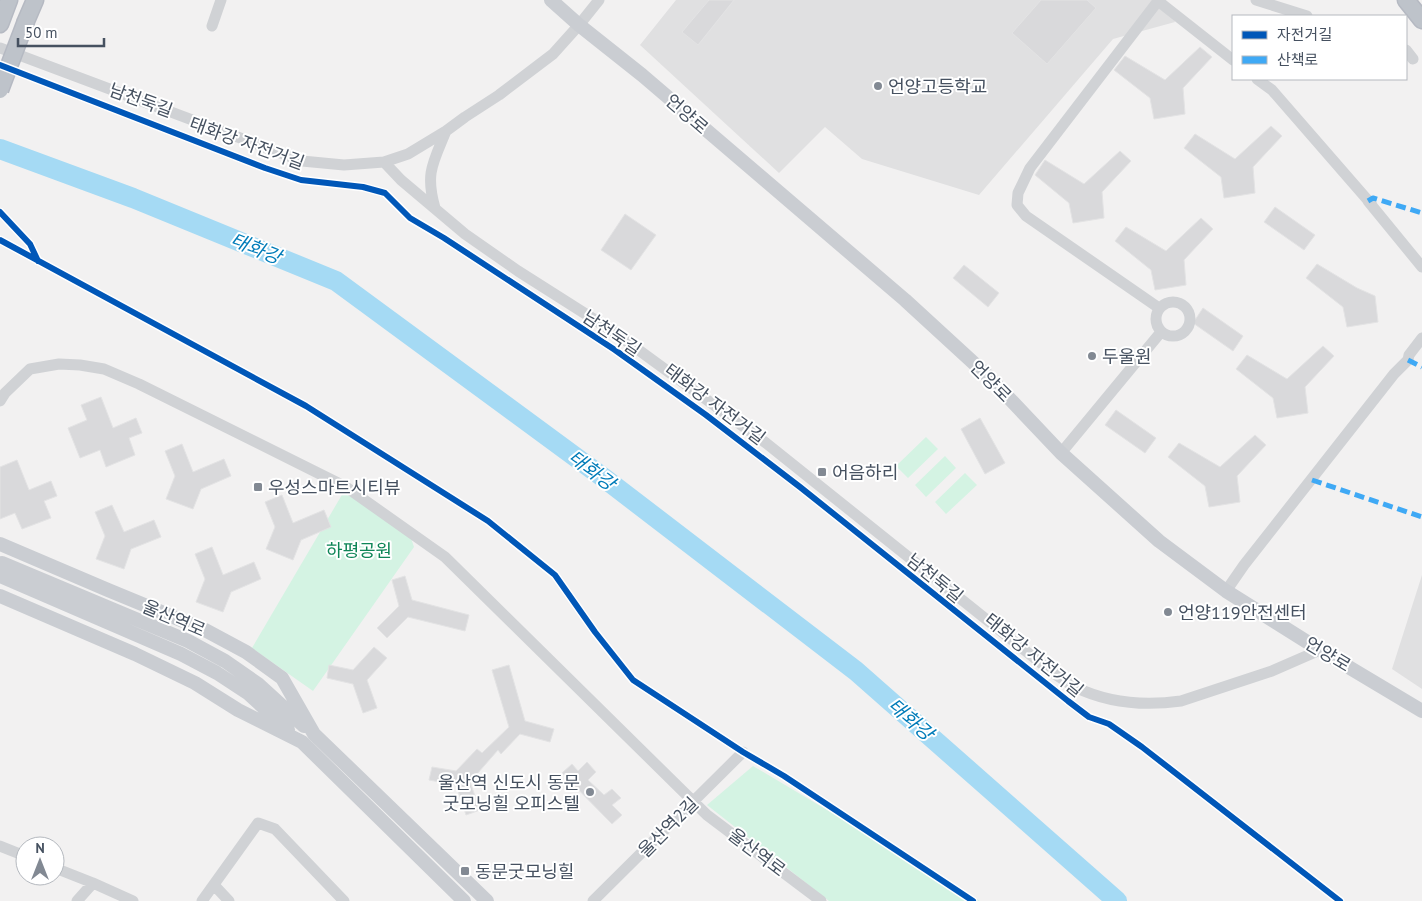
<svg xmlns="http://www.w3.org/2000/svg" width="1422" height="901" viewBox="0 0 1422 901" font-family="'PT Sans','Noto Sans KR',sans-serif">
<rect width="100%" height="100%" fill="#f2f1f1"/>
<path fill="#e0e0e1" d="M676,0H1166L1175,22L1113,39L979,195L862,159L825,127L779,173L640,45Z
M1422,575V689L1392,669Z"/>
<path fill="#d4f3e3" d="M926,437L938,449L908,478L896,466Z
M945,456L956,468L926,497L915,485Z
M965,473L977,485L946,514L935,502Z
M343,493L376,508L409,532L414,547L313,691L252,648Z
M753,766L980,901H829L707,805Z"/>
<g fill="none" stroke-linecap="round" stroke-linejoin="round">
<path stroke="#a5daf4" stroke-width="20" d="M0,149L133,198L336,281L604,478L856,671L1117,901"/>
</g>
<path fill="#d9d9db" stroke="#e3e3e4" d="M709,0H734L698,45L682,32Z
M1041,0H1087L1096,8L1047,64L1012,33Z
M1200,47L1212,57L1183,88L1185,114L1154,119L1150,98L1114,70L1125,56L1165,80Z
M1271,126L1282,136L1253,167L1255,193L1224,198L1221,177L1184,148L1195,134L1235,159Z
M1120,151L1131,161L1102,192L1104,218L1073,223L1069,203L1035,175L1045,160L1084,184Z
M1275,207L1315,235L1304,250L1264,222Z
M625,214L656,235L631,270L601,250Z
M1201,218L1213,229L1184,260L1186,285L1155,290L1151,270L1115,241L1126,227L1166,251Z
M1317,264L1357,288L1375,296L1378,322L1347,327L1343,307L1306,278Z
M964,265L999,293L988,307L953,278Z
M1203,308L1243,336L1233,351L1193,323Z
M1323,346L1334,356L1305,387L1308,413L1277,418L1273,398L1236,369L1247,355L1287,379Z
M101,397L113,428L136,418L142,433L129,438L135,455L106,467L100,450L80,458L68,428L87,420L81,405Z
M1116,410L1156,438L1145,453L1105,425Z
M980,418L1005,463L985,474L961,429Z
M1255,435L1266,445L1237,476L1240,502L1209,507L1205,486L1168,457L1179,443L1220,467Z
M182,444L193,472L224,459L231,476L201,489L193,509L166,499L175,476L165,451Z
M17,460L29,490L51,481L57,496L44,501L51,518L22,529L15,513L0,519V467Z
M282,495L293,523L324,510L331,527L301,540L293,560L266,549L275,527L265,502Z
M112,505L124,532L154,520L161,537L131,549L124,569L96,559L105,536L95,512Z
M212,547L223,575L254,562L261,579L231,592L223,612L196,602L205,579L195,554Z
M405,576L412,600L469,615L465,631L408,617L387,638L377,628L399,606L392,580Z
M374,647L387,658L367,680L377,708L363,713L353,684L327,678L329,665L353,670Z
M509,665L525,721L554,729L550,742L520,734L501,754L498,750L470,782L480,810L466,815L456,785L429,780L432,767L456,771L477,749L482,753L509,727L492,670Z
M587,762L596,772L588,780L604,795L612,789L621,798L612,805L622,815L612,824L562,773L572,764L578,771Z"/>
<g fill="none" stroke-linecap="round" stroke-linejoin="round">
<defs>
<path id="highway" d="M1406,0L1422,20
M26,21L35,0
M0,24L9,0"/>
</defs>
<use href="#highway" stroke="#b5b9c2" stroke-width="19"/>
<path stroke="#d0d2d5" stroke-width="11" d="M1256,0L1307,16
M212,26L221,0
M0,48L302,161L344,165L384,162L401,180L465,234L518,271L614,332L766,443L1052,672C1060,677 1067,683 1075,687C1108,703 1146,706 1181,701L1272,671L1320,650
M1406,50L1413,59
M1257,79L1272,90L1372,205
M384,162L408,154L446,131L465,117L499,95L553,54L579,25L599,0
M1368,201L1422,267
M435,208C425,173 433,163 446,131
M1156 319a17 17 0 1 1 34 0a17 17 0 1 1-34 0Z
M1159,308L1026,216L1017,205L1018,193L1030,168L1158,1L1233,60
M0,401L5,393L30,369L59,364L80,365L104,369L139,384L346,487L445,557L707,815L821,901
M1061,453L1161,332
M1226,591L1244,565L1394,374L1408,360L1409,355L1422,338
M0,846L25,856
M55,868L93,883L133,901
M214,885L229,901
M77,901L93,883
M202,901L258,823L275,829L344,901
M593,901L743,752"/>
<path stroke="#cacdd2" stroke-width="14" d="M551,0L579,25L642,75L905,300L990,378L1061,453L1159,541L1226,591L1320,650L1422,711
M0,544L108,590L205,630L246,652L282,678L314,734L487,901
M2,563L188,641L225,661L258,684L304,726
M0,576L181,654L217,673L249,694L288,730
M0,596L135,654L195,683L238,710L302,742L464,901"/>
<use href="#highway" stroke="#bec3ca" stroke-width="16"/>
<defs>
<path id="highway-bridge" d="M0,90L26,21"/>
</defs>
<use href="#highway-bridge" stroke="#b5b9c2" stroke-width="19" stroke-linecap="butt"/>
<use href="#highway-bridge" stroke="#bec3ca" stroke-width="16"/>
<path stroke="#3fa9f5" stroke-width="5" stroke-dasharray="10 5" stroke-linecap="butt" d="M1368,201L1373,198L1422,213
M1408,360L1422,367
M1312,480L1422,517"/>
<defs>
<path id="cycleway" d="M0,65L265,168L301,180L363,187L385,193L410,218L444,238L615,350L706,415L800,487L1068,701L1089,717L1109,724L1142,747L1340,901
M0,212L30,244L38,261
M0,240L306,406L488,521L555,575L595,632L633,680L743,752L784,776L973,901"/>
</defs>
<use href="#cycleway" stroke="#fff" stroke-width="9"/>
<use href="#cycleway" stroke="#0057b8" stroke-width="6"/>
</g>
<g fill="#828993" stroke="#fff" stroke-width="2">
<circle cx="878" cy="86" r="5"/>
<circle cx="1092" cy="356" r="5"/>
<rect x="817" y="467" width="10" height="10" rx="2.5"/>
<rect x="253" y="482" width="10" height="10" rx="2.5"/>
<circle cx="1168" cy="612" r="5"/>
<circle cx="590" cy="792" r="5"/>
<rect x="460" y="866" width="10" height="10" rx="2.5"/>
</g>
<g text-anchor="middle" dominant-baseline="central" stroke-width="4" stroke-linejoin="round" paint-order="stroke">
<g font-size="18" fill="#465160" stroke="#fff" text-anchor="start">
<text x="888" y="86">언양고등학교</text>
<text x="1102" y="356">두울원</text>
<text x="832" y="472">어음하리</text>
<text x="268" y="487">우성스마트시티뷰</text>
<text x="1178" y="612">언양119안전센터</text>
<text x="580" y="782" text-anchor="end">울산역 신도시 동문<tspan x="580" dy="21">굿모닝힐 오피스텔</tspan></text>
<text x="475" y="871">동문굿모닝힐</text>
</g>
<g font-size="18" fill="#465160" stroke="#fff">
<text transform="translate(141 100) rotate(20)">남천둑길</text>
<text transform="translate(687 114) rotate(41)">언양로</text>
<text transform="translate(247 143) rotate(20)">태화강 자전거길</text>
<text transform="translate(612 333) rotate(34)">남천둑길</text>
<text transform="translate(991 381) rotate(45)">언양로</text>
<text transform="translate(715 404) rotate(37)">태화강 자전거길</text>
<text transform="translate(935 578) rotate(39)">남천둑길</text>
<text transform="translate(174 618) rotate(23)">울산역로</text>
<text transform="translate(1328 654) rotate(31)">언양로</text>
<text transform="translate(1034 655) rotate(39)">태화강 자전거길</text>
<text transform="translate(668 827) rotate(-45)">울산역2길</text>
<text transform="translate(757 852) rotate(37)">울산역로</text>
</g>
<g font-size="18" fill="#0e8557" stroke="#fff">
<text x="359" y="550">하평공원</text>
</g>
<g font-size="19" font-style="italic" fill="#007cb9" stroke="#fff">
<text transform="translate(256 248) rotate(22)">태화강</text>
<text transform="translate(592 470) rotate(37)">태화강</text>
<text transform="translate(911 719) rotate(41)">태화강</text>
</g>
</g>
<rect x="1232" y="15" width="175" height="65" fill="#ffffff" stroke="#b5b9bf"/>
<rect x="1242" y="31" width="25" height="8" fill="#0057b8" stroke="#b5b9bf"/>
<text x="1277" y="40" font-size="15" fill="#465160">자전거길</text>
<rect x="1242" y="56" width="25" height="8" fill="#3fa9f5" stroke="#b5b9bf"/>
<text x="1277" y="65" font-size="15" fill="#465160">산책로</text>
<g transform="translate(40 861)"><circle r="24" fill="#ffffff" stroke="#b5b9bf"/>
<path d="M0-4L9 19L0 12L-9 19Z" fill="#828993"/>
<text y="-8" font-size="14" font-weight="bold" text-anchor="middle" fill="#465160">N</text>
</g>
<path d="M18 38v8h86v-8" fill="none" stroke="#465160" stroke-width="2.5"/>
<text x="25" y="38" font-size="15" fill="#465160" stroke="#ffffff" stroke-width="4" paint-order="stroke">50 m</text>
</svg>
